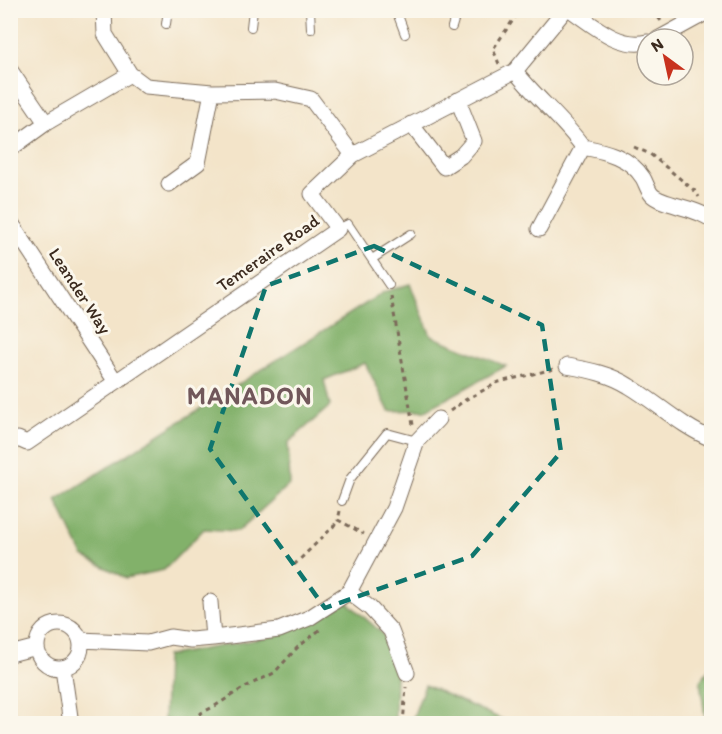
<svg xmlns="http://www.w3.org/2000/svg" width="722" height="734" viewBox="0 0 722 734" font-family="Itim,sans-serif">
<rect width="100%" height="100%" fill="#fbf7ec"/>
<filter id="ink" filterUnits="userSpaceOnUse"><feTurbulence type="fractalNoise" baseFrequency=".0167" numOctaves="2"/><feDisplacementMap in="SourceGraphic" scale="12" xChannelSelector="R" yChannelSelector="G"/><feConvolveMatrix kernelMatrix="1 2 1 2 8 2 1 2 1" color-interpolation-filters="sRGB"/></filter>
<filter id="wash" filterUnits="userSpaceOnUse"><feTurbulence type="fractalNoise" baseFrequency=".008" numOctaves="4" result="noise"/><feDisplacementMap in="SourceGraphic" scale="24" xChannelSelector="R" yChannelSelector="G"/><feGaussianBlur stdDeviation="1.35" result="paint"/><feColorMatrix in="noise" values="0 0 0 0 0 0 0 0 0 0 0 0 0 0 0 0 0 1.4 0 .05"/><feComposite in="paint" operator="in"/></filter>
<g filter="url(#wash)">
<rect width="100%" height="100%" fill="#f3e4c9"/>
<path fill="#82b16b" stroke="#5e6e44" stroke-width="1.5" d="M410,284L431,336L506,366L426,410L389,411L365,363L324,380L330,406L288,443L290,484L238,531L204,529L164,570L126,578L83,556L56,500L384,292Z
M347,602L383,634L396,675L395,718L392,723L164,724L166,656L276,636Z
M711,667V719L706,723L700,681Z
M425,685L510,723H411Z"/>
</g>
<g filter="url(#ink)">
<g fill="none" stroke-linecap="round" stroke-linejoin="round">
<defs>
<path id="lane" d="M310,10L311,29
M396,10L405,34
M166,24L168,10
M251,27L253,10
M452,27L457,10
M338,229L348,224L389,285
M372,259L411,234
M342,501L350,479L387,433L417,441"/>
<path id="street" d="M104,10L105,34L130,74L146,86L212,92L275,91L311,99L353,155
M571,10C593,25 619,49 647,42
M658,39L711,10
M10,70L46,123
M515,71C536,98 563,119 583,147C605,151 630,157 643,178C646,183 648,191 652,195C662,205 696,207 712,220
M411,124L444,167L461,156L474,141L458,100
M10,149L46,123L130,74
M169,184L198,163L212,92
M10,221L116,382
M539,229L583,147
M567,366C589,370 610,374 629,386C656,402 682,427 712,439
M10,443L18,439L27,443L338,229L312,194L353,155L515,71L565,10
M349,592L370,608L391,631L407,673
M210,602L213,638
M37 646a22 22 0 1 1 44 0a22 22 0 1 1-44 0Z
M80,640L148,643L170,637L191,640L213,638L279,630L309,618L349,592L394,508L417,441L438,419
M10,654L37,647
M63,668L71,724"/>
</defs>
<use href="#lane" stroke="#7b6b5a" stroke-width="10"/>
<use href="#street" stroke="#7b6b5a" stroke-width="17"/>
<path stroke="#7b6b5a" stroke-width="3" stroke-dasharray="4.5 4.5" stroke-linecap="butt" d="M653,10L661,21
M499,64L493,49L520,10
M634,147L650,154L695,191L699,197
M391,296L413,425
M450,411L465,400L499,382L554,369
M340,511L338,520L364,534
M294,565L333,527L338,520
M198,724L201,713L215,706L243,688L274,673L297,648L322,628
M403,724L406,687"/>
<use href="#lane" stroke="#fff" stroke-width="8"/>
<use href="#street" stroke="#fff" stroke-width="15"/>
</g>
</g>
<path fill="none" stroke="#0f766e" stroke-width="4.5" stroke-dasharray="12 8" stroke-linejoin="round" d="M374,246L542,325L561,452L472,556L325,608L210,449L266,286Z"/>
<g text-anchor="middle" dominant-baseline="central" stroke-width="6" stroke-linejoin="round" paint-order="stroke">
<g font-size="18" fill="#3b2a1e" stroke="#fbf7ec">
<text transform="translate(268 253) rotate(-35)">Temeraire Road</text>
<text transform="translate(80 291) rotate(57)">Leander Way</text>
</g>
<g font-size="24" font-weight="bold" letter-spacing="1.5" fill="#71575a" stroke="#fbf7ec">
<text x="250" y="395">MANADON</text>
</g>
</g>
<rect width="722" height="734" fill="none" stroke="#fbf7ec" stroke-width="36"/>
<g transform="translate(665 57) rotate(327)"><circle r="28" fill="#fbf7ec" stroke="#aea59a" stroke-width="1.5"/>
<path d="M0-4.5L10 22L0 15L-10 22Z" fill="#c8321e"/>
<text y="-9" font-size="16" font-weight="bold" text-anchor="middle" fill="#3b2a1e">N</text>
</g>
</svg>
